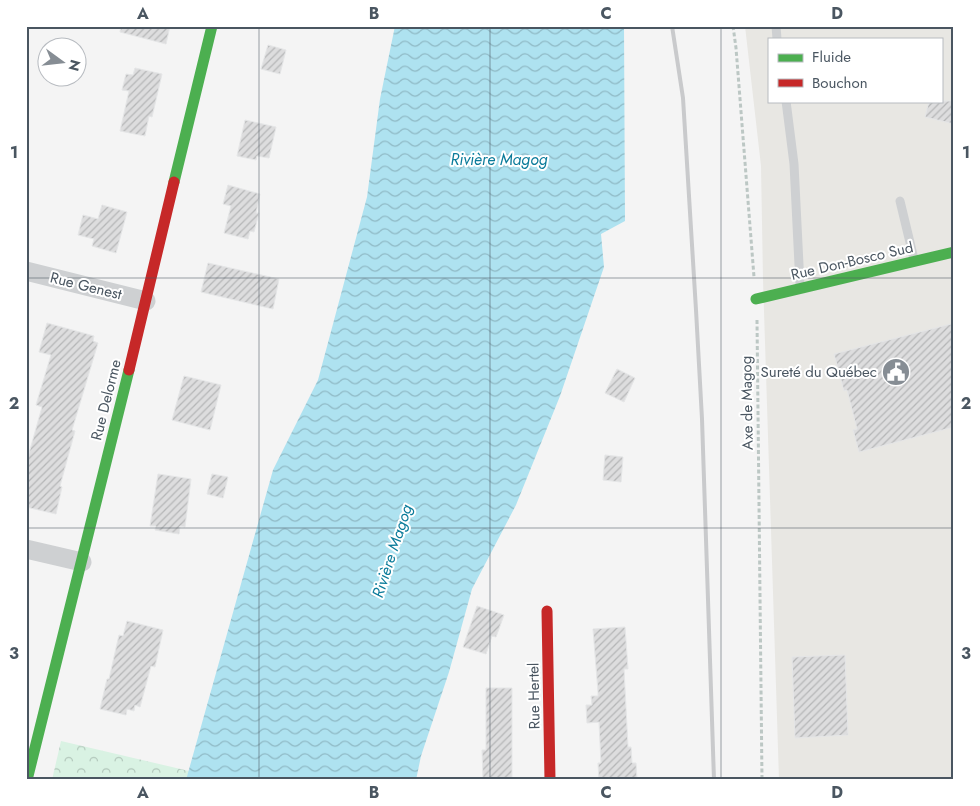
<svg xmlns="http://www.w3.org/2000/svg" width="980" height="806" viewBox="0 0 980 806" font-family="Jost,sans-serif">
<defs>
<pattern id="forest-crowns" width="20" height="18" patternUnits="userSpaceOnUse" patternTransform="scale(1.25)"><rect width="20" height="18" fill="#d9f2e3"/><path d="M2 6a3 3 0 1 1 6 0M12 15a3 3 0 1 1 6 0" fill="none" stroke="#b2c7bb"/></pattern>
<pattern id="water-waves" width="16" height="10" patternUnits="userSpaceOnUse" patternTransform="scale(1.25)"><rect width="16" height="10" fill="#aee2f0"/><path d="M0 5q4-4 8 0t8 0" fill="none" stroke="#90bac6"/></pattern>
<pattern id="building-hatch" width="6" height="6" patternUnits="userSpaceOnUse" patternTransform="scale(1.25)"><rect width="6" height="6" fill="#ddddde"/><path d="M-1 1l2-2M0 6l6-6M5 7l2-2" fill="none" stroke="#b5b6b7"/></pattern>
</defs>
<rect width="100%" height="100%" fill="#f4f4f4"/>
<path fill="#e8e7e3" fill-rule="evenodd" d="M745,26H954V780H779L763,280L761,166ZM769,39H941V101H769Z"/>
<path fill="url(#forest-crowns)" d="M61,741L189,771L186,780H52Z"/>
<path fill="url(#water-waves)" d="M395,26H624L625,221L601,234L604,267L560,396L516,505L472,589L449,672L421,756L416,780H186L273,470L318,380L367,197L380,99Z"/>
<path fill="url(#building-hatch)" stroke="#e5e6e7" d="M121,26H170L166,44L120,32Z
M268,45L286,50L280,74L261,69Z
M135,68L162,74L152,117L149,116L145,136L120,131L129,91L122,90L126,74L133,75Z
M929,101H954V124L925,117Z
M245,120L276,127L269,158L257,156L256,160L237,156Z
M228,185L260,194L256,213H259L254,232L250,231L248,239L224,233L231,206L223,204Z
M102,205L127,212L116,253L92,246L94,239L78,235L83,215L98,219Z
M208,263L279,279L273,309L201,292Z
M47,323L94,336L93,341L98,343L72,430L75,431L60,486L62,487L56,514L26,507V464L42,407L36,405L51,355L39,352Z
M951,324L954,336V427L859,452L853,430L857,429L847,390L844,391L834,354Z
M617,369L635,378L624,402L605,393Z
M184,376L221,385L210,430L172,420Z
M605,455L623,457L621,482L603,480Z
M158,474L191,479L185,527L180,526L179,534L155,530L156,526H150Z
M212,474L228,477L223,498L207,494Z
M477,606L504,615L496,637L492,636L486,654L463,647Z
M127,621L163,630L155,667L151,666L140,707L135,705L134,711L127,709L126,715L100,709L107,679H109L119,635L123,636Z
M625,627L628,669H624L628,747H631L632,763H636L637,780H599L598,763H601L599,722L587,723L586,705H592L591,696H598V692L593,629Z
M845,655L848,735L795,738L792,657Z
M486,688H512V780H483L482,750H486Z"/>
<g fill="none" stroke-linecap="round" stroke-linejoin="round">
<path stroke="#bcc7c4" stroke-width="3" stroke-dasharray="4 2.5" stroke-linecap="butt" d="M733,26L736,48L754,277
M757,320L762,780"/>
<path stroke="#ced0d2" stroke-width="9" d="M776,26L777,39
M786,101L794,164L800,285
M900,201L914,259"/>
<path stroke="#ced0d2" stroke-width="19" d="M26,271L146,301
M26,549L82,562"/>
<path stroke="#4caf50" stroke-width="11" d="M174,182L212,26
M756,299L954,252
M27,780L129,370"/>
<path stroke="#c62828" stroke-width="11" d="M129,370L174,182
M547,611L550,780"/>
<path stroke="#c9cacc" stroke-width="4" d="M672,26L683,98L696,310L702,419L714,780"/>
</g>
<path fill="none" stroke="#4a5661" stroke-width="1" stroke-opacity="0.55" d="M259,26V780M490,26V780M721,26V780M26,278H954M26,528H954"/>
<defs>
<symbol id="civic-disc" viewBox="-11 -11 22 22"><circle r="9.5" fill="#868d94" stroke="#fff"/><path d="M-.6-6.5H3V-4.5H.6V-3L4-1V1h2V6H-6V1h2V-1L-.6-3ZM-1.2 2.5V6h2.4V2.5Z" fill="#fff"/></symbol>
</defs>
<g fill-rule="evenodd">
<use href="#civic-disc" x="880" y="356" width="32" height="32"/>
</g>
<g text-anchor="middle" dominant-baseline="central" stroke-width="4" stroke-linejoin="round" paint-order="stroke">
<g font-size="15" fill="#4a5661" stroke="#fff">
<text transform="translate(852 261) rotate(-13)">Rue Don-Bosco Sud</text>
<text transform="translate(86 286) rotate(14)">Rue Genest</text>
<text transform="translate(106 400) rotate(-76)">Rue Delorme</text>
<text transform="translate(747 403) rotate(-91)">Axe de Magog</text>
<text transform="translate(534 696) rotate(-91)">Rue Hertel</text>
</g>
<g font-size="15" fill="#4a5661" stroke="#fff" text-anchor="end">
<text x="877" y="372">Sureté du Québec</text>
</g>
<g font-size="16" font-style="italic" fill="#0c7c9b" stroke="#fff">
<text x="499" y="159">Rivière Magog</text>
<text transform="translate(392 551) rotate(-72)">Rivière Magog</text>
</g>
</g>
<rect width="980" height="806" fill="none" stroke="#ffffff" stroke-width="55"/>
<rect x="768" y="38" width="175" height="65" fill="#ffffff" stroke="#b7bbc0"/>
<rect x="778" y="54" width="25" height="8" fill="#4caf50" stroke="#b7bbc0"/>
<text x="812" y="62" font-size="15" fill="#4a5661">Fluide</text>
<rect x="778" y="79" width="25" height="8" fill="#c62828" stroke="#b7bbc0"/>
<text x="812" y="88" font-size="15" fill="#4a5661">Bouchon</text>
<g transform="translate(62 62) rotate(105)"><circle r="24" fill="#ffffff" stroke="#b7bbc0"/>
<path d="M0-4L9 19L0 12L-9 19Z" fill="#868d94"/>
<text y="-8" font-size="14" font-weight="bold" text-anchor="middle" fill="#4a5661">N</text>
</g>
<rect x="28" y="28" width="924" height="750" fill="none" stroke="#4a5661" stroke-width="2"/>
<g font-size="16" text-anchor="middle" font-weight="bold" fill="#4a5661">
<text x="143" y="19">A</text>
<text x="374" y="19">B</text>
<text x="606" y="19">C</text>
<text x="837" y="19">D</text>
<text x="14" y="158">1</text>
<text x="966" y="158">1</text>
<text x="14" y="409">2</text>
<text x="966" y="409">2</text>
<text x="14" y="659">3</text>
<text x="966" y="659">3</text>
<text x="143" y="798">A</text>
<text x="374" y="798">B</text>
<text x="606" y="798">C</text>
<text x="837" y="798">D</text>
</g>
</svg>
